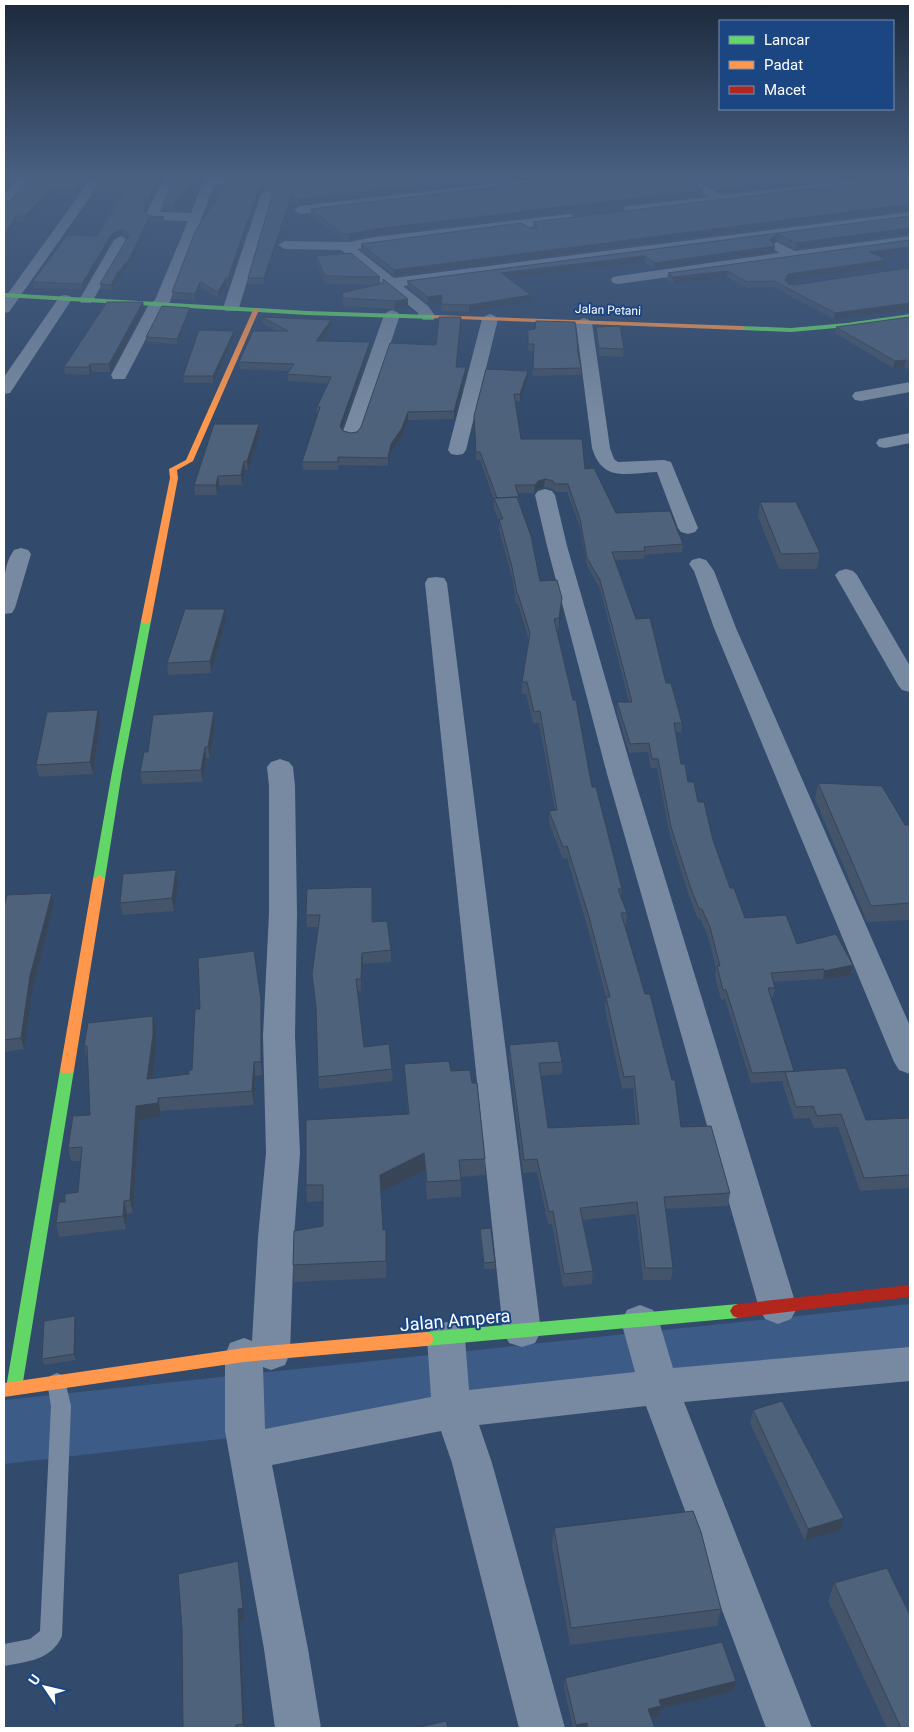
<svg xmlns="http://www.w3.org/2000/svg" width="914" height="1732" viewBox="0 0 914 1732" font-family="Roboto,sans-serif">
<rect width="100%" height="100%" fill="#324a6b"/>
<g fill="none" stroke-linecap="round" stroke-linejoin="round">
<path fill="#3c5b86" fill-rule="evenodd" d="M910,1304V1360L4,1464V1400Z"/>
<path stroke="#788aa1" stroke-width="2" stroke-dasharray="1 2" stroke-linecap="butt" d="M103,227L119,198"/>
<path fill="#788aa1" fill-rule="evenodd" d="M57,1373L64,1376L71,1406L62,1636C52,1660 26,1662 4,1666V1644L30,1639L40,1631L51,1406L47,1382L50,1376Z"/>
<path fill="#788aa1" fill-rule="evenodd" d="M20,177H32L9,205L4,206V194Z
M92,177H104L9,312L4,313V299Z
M164,177H176L160,212L191,213L205,177H266L260,181L214,185L169,304L162,308L127,375L125,379H113L111,375L149,304L155,300L188,221L152,220L145,216Z
M550,177H584L578,181L300,214L294,210L300,206Z
M673,177H688L723,195L881,177H910V180L630,214L625,213L624,210L625,207L630,206L708,197Z
M267,190L273,194L239,308L236,311H226L223,308L261,194Z
M910,212V220L403,286L428,306L436,317L433,320H423L417,312L341,250L285,249L278,245L285,241L349,242L375,237L570,214L577,218L570,222L357,249L394,278Z
M121,236L128,240L93,300L91,303H81L79,300L114,240Z
M910,236V244L618,284L613,283L611,280L613,277L618,276L779,253L770,246L777,242L795,251Z
M65,295L70,296L72,299L10,393L4,394V377L60,296Z
M392,310L397,312L400,315L360,434L357,438L351,439L345,438L342,434L384,315L387,312Z
M490,314L495,316L498,319L466,450L463,454L457,455L451,454L448,450L482,319L485,316Z
M584,318L589,320L592,323L610,448L614,459L618,462L664,460L671,462L698,528L695,532L688,534L681,532L678,528L657,472C627,473 603,483 592,448L576,323L579,320Z
M910,382V392L861,401L855,400L852,396L855,392L861,391Z
M910,433V443L885,448L879,447L876,443L879,439Z
M545,489L552,491L555,495L567,546L633,774L797,1308L791,1319L778,1324L765,1319L759,1308L607,774L547,546L535,495L538,491Z
M21,548L28,550L31,554L15,608L12,613L4,614C4,593 1,568 14,550Z
M699,558L706,560L714,571L736,628L910,1026V1074L899,1070L894,1062L714,628L694,571L689,564L692,560Z
M846,569L853,571L857,575L910,666V692L902,690L898,685L835,575L839,571Z
M436,577L444,578L447,583L541,1331L535,1343L522,1347L509,1343L503,1331L425,583L428,578Z
M280,759L289,762L293,767L295,786L297,913L295,1036L300,1153L294,1237L290,1353L285,1365L271,1370L263,1367L265,1429L431,1397L427,1338L433,1326L446,1322L459,1326L465,1338L469,1390L635,1372L621,1321L627,1310L640,1305L653,1310L659,1321L673,1368L910,1347V1381L684,1402L812,1728H766L646,1406L479,1425L492,1463L565,1728H519L452,1463L441,1431L272,1465L308,1649L321,1728H275L264,1649L225,1431V1355L230,1343L244,1338L252,1341L258,1237L266,1153L263,1036L269,913V786L267,767L271,762Z"/>
<path fill="#63d668" fill-rule="evenodd" d="M4,293L307,311L433,315L436,317L433,319L307,315L4,297Z
M910,314V318L847,327L791,332L742,330L739,328L742,326L791,328L847,323Z
M146,618L151,621L122,772L105,879L99,883L93,879L112,772L141,621Z
M67,1065L72,1067L74,1070L22,1388L20,1393L14,1395L8,1393L6,1388L60,1070L62,1067Z
M738,1304L743,1306L746,1311L743,1316L738,1318L426,1346L421,1344L418,1339L421,1334L426,1332Z"/>
<path fill="#ff974d" fill-rule="evenodd" d="M256,308L259,310L193,461L177,470L178,478L151,621L146,624L143,623L141,621L170,478L169,469L186,460L253,310Z
M433,315L742,326L745,328L742,330L431,318V316Z
M99,875L105,879L74,1070L72,1073H62L60,1070L93,879Z
M426,1332L431,1334L434,1339L431,1344L426,1346L244,1362L4,1397V1383L244,1348Z"/>
<path fill="#b3261e" fill-rule="evenodd" d="M910,1285V1297L738,1318L733,1316L730,1311L733,1306L738,1304Z"/>
</g>
<path fill="#43546b" d="M91,177L77,194H53L25,222L17,221L4,242V202L10,201Z
M162,177L145,213L151,216L164,217L165,222L150,223L130,264L119,278L112,290H101L100,284L128,238L122,234L112,239L83,289L33,288L32,282L97,236L121,200H92L91,194Z
M175,177H202L174,211L163,210L162,205Z
M260,177H537L299,205L292,199L264,284H248V278L273,193L266,188L259,193L229,284H227L218,298L200,288L195,300L173,299L172,292Z
M578,177L702,196L375,235L349,240H342L311,215V209Z
M692,177H867L724,193Z
M910,177V211L395,276L361,250V244L532,229L533,228V222Z
M910,216V235L795,249L776,240L772,243L774,252L654,269L644,262L508,279L531,295V301L469,312L441,311L442,302L428,304L408,287L407,281Z
M910,253L880,256L886,266L788,280L787,282L788,284L794,285L910,270V310L834,319L773,287L746,288L727,277L673,284L667,279L668,273Z
M316,256L380,277V284L408,299V307L395,309L343,306L342,293L376,285L325,284L317,264Z
M143,302L144,310L110,372H92L90,375L65,374L64,367Z
M190,308V312L177,344L147,342L146,337Z
M262,317L331,320V327L321,341L370,342V349L342,429L343,431L351,433L357,432L436,345L461,324L456,367L466,375L454,419L408,420L402,436L391,452L388,466L339,465L338,470H303L302,462L317,415V407L328,384L288,381L287,374L289,371L240,369L239,362L276,331L263,324Z
M910,317V370L904,367L893,368L835,333L836,327Z
M596,327L624,349L623,357L599,356L596,334Z
M528,330L578,348V355L581,368V375L532,376L534,351H528Z
M234,337L213,383H184L183,376Z
M528,371V378L520,402L515,401L521,439L585,469L616,513L683,544L682,552L644,555V559L615,560L636,619L666,683L682,723L681,732H675L681,764L688,782L698,802L713,840L730,888L745,918L797,944L853,965L851,975L823,980L822,979L773,982L775,988L773,998H771L794,1071L866,1120L910,1118V1188L860,1191L838,1127L814,1128L810,1118L794,1119L783,1085V1081L751,1083L725,999L721,1000L715,976L716,968L708,937L700,919H698L689,896L670,836L657,768H651L648,752L629,753L617,711V702H629L600,589L587,566L580,527L567,492H555L553,489L544,487L537,489L534,493H517L519,497V501L540,581L562,598L559,629H556L592,787L622,889L621,898L627,913L626,925H624L681,1127L730,1193L728,1206L666,1209L673,1268L671,1280H643L636,1214L583,1220L593,1271L592,1284L563,1287L552,1224H548L537,1172L523,1173L509,1058V1045L562,1062V1074L541,1076L548,1128L636,1124L633,1088L622,1089L605,1009L606,997L588,929L567,858L563,859L549,823V811H555L539,723H533L526,694H522V682L529,641L518,604H516L512,577L499,530V521L494,509V500L480,460H476L474,416Z
M259,424L260,433L248,470H245L242,485H219L217,495H195L194,485Z
M760,502L820,553L817,569H779L758,517Z
M226,620L211,673L168,675L167,663Z
M214,711L215,723L210,758H206L203,782L142,784L140,772L148,752Z
M100,721L93,774L39,777L36,765Z
M818,783L905,825H910V920L867,922L815,799Z
M176,870L178,883L174,911L123,915L120,903Z
M373,899V922L391,950V962L363,964L361,991H358L364,1047L392,1069L393,1081L319,1089L316,1011L312,974L319,927H307L306,915Z
M54,904L33,988L24,1049L4,1052V907Z
M261,1000L262,1014V1075L255,1076L254,1105L161,1111V1116L139,1120L133,1213L127,1214L126,1229L59,1237L56,1223L65,1202L78,1192L81,1161H71L68,1148L90,1115L88,1059H87L84,1046L153,1016L156,1029V1049L152,1079L189,1074L192,1070Z
M404,1064L451,1071L472,1083L485,1159V1175L461,1177V1197L427,1199L425,1170L381,1191L383,1230L387,1246L386,1278L294,1282L293,1265L323,1226V1201L307,1202L306,1185L408,1114L405,1081Z
M480,1229L495,1262V1269H484L480,1235Z
M76,1323V1360L44,1365L42,1359Z
M753,1410L840,1530L805,1541L750,1423Z
M554,1528L721,1609L717,1626L570,1645L552,1546Z
M240,1573L245,1620L240,1621L245,1728H183Z
M834,1583L910,1728H887L828,1601Z
M565,1678L736,1681L733,1691L660,1709L659,1716L652,1718L655,1728H573L564,1688Z"/>
<path fill="#374557" d="M12,177H18L4,192V185Z
M86,177H91L77,194L76,189Z
M159,177H162L143,217V211Z
M197,177H202L174,211V205Z
M490,177H537L299,205L298,199Z
M820,177H867L724,193L725,188Z
M266,183V188L259,193L229,284L228,278L259,188Z
M52,189L53,194L25,222L24,216Z
M703,190L702,196L375,235L349,240V234L375,229Z
M292,194V199L264,284V278Z
M910,204V210L395,276L394,270Z
M16,216L17,221L4,242V235Z
M149,217L150,223L130,264L119,278L112,290L111,285Z
M910,228V234L795,249L796,243Z
M121,229L122,234L112,239L83,289L82,284L112,234Z
M777,234L776,240L768,246L769,240Z
M775,246L774,252L654,269L655,263Z
M910,247V253L868,258L869,252Z
M644,256V262L501,280V273Z
M887,260L886,266L788,280L784,286L785,280L788,274Z
M728,271L727,277L673,284V277Z
M226,278L227,284L218,298V292Z
M200,282V288L195,300V294Z
M442,295L443,302L428,304V297Z
M531,295V301L469,312V305Z
M408,299V307L395,309V301Z
M143,302L144,310L110,372L109,364Z
M910,303V310L834,319L835,313Z
M190,308V312L177,344V339Z
M461,317V324L456,374V367Z
M331,320V327L316,348V341Z
M234,331V337L213,383V376Z
M370,342V349L340,433V426Z
M906,360L904,367L893,368L895,361Z
M90,364L92,372L90,375L89,367Z
M466,367V375L454,419V411Z
M528,371V378L520,402V394Z
M408,412V420L402,436L391,452L388,466V458L391,444Z
M259,424L260,433L248,470L247,461Z
M244,461L245,470L242,485L241,475Z
M218,476L219,485L217,495L216,485Z
M545,479L544,487L537,489L534,493L535,485L538,481Z
M562,598V609L559,629V618Z
M225,609L226,620L211,673L210,661Z
M98,710L100,721L93,774L90,762Z
M214,711L215,723L210,758L208,747Z
M205,747L206,758L203,782L201,770Z
M176,870L178,883L174,911L172,898Z
M52,893L54,904L33,988L24,1049L21,1038L30,976Z
M362,953L363,964L361,991V979Z
M853,965L851,975L823,980L824,971Z
M261,1000L262,1014V1075L261,1062Z
M153,1016L156,1029V1049L150,1093L147,1079Z
M254,1062L255,1076L254,1105L252,1091Z
M158,1098L161,1116L139,1120L133,1213L130,1200L136,1106Z
M424,1153L425,1170L381,1192L380,1175Z
M124,1201L127,1214L126,1229L123,1216Z
M386,1229L387,1246L386,1278Z
M75,1316L76,1323V1360L74,1354Z
M844,1518L840,1530L805,1541L808,1529Z
M238,1561L240,1573L245,1620L240,1621L245,1728H244L243,1724L238,1609Z
M736,1681L733,1691L660,1709L659,1716L647,1719L648,1709L659,1700Z
M587,1723L586,1728H576V1725Z"/>
<path fill="#4e627c" stroke="#374557" d="M4,177H12L4,185Z
M30,177H86L76,189H52L24,216H16L4,235V202L10,201Z
M102,177H159L143,211L151,216L164,217H149L130,258L118,272L111,285L100,284L129,235L128,233L121,229L112,234L82,284L32,282L67,235L97,236L125,194H91Z
M175,177H197L174,205H162Z
M260,177H490L298,199L292,194L264,278H248L274,189L266,183L259,188L228,278H226L218,292L200,282L195,294L172,292L195,232L228,180Z
M578,177H679L703,190L375,229L349,234H342L311,209Z
M703,177H820L725,188Z
M910,177V204L394,270L361,244L521,223L532,229L538,227L533,222Z
M910,216V228L796,243L777,234L769,240L775,246L655,263L644,256L501,273L531,295L469,305L441,304L442,295L428,297L407,281Z
M910,240V247L869,252L887,260L788,274L785,280L788,284L794,285L907,268L910,270V303L835,313L774,281L747,282L728,271L673,277L668,273Z
M351,253L380,277L325,276L316,256Z
M383,279L408,299L395,301L343,298L342,293L383,283Z
M107,302H143L109,364H90L89,367H64Z
M162,306L190,308L177,339L146,337Z
M262,317L331,320L316,341L370,342L340,426L343,431L351,433L357,432L361,427L390,343L436,345L439,317H461L456,367H466L454,411L408,412L402,428L391,444L388,458L338,457V462H302L320,407H317L331,377L287,374L294,364L239,362L253,331H288Z
M910,317V363L906,360L895,361L836,327Z
M536,321L575,322L578,348H577L581,368L533,369L534,344H528V330L535,329Z
M620,326L624,349L599,348L596,327Z
M199,330L234,331L213,376H183Z
M486,369L528,371L520,394H514L521,439H582L585,469L594,468L616,513L670,511L683,544L644,547L645,551L612,552L636,619L650,618L666,683H671L682,723H674L681,764H685L688,782H694L698,802H704L713,840L730,888H734L745,918L786,915L797,944L836,934L853,965L824,971V969L771,973L775,988H768L794,1071L752,1073L726,990H723L717,966H720L710,927L702,909H699L690,886L671,827L658,759H652L649,743L630,744L617,702H632L600,580L587,558L580,519L568,484H555L553,481L545,479L538,481L535,485H515L519,497L497,498L480,452H476L474,416Z
M214,424H259L247,461H244L241,475L218,476L216,485H194Z
M517,497L531,536L540,581L557,580L562,598L559,618L554,619L573,700H576L592,787H596L622,889H618L627,913H621L645,994H650L672,1080H675L681,1127L711,1126L730,1193L664,1197L673,1268H645L637,1202L580,1208L593,1271L564,1274L553,1211L549,1212L537,1159L524,1160L509,1045L558,1041L562,1062L539,1063L548,1128L639,1124L634,1076L624,1077L606,997H610L589,917L567,846L563,847L549,811L557,810L540,711L534,712L527,682H522L530,633L518,594H517L512,567L499,519H503L494,498Z
M760,502H796L820,553L781,554Z
M185,609H225L210,661L167,663Z
M98,710L90,762L36,765L47,712Z
M214,711L208,747H205L201,770L140,772L144,752H148L153,715Z
M818,783L882,786L905,825H910V903L871,906Z
M176,870L172,898L120,903L123,874Z
M372,887V922L387,921L391,950L362,953L361,979H356L364,1047L389,1044L392,1069L318,1077L316,1007L312,974L320,915H306L307,889Z
M52,893L30,976L21,1038L4,1040V907L7,895Z
M254,951L261,1000V1062H254L252,1091L158,1098V1103L136,1106L130,1200L124,1201L123,1216L56,1223L59,1202H65V1194L78,1192L82,1147L68,1148L73,1116L90,1115L87,1046H84L88,1023L153,1016V1035L147,1079L189,1074V1070H192L195,1009H200L198,958Z
M449,1061L451,1071L470,1070L472,1083H477L485,1159L459,1160L461,1180L427,1182L424,1153L380,1175L383,1230L386,1229V1261L293,1265L294,1231L323,1226V1185H306V1120L409,1114L404,1064Z
M846,1068L866,1120L910,1118V1175L864,1178L841,1114L817,1116L813,1106L796,1107L785,1072Z
M491,1228L495,1262L484,1263L480,1229Z
M75,1316L74,1354L42,1359L44,1321Z
M782,1401L844,1518L808,1529L753,1410Z
M693,1511L701,1532L721,1609L571,1628L554,1528Z
M238,1561L243,1608L238,1609L243,1724L236,1725V1728H183L182,1629L178,1574Z
M887,1568L910,1615V1728H901L834,1583Z
M722,1642L736,1681L659,1700L661,1706L648,1709L655,1728H588L587,1723L576,1725L565,1678Z
M446,1721L448,1728H416Z"/>
<linearGradient id="sky" x2="0" y2="1"><stop stop-color="#1c293b"/><stop offset="0.42" stop-color="#496082"/><stop offset="1" stop-color="#496082" stop-opacity="0"/></linearGradient>
<rect width="914" height="419" fill="url(#sky)"/>
<g text-anchor="middle" dominant-baseline="central" stroke-width="4" stroke-linejoin="round" paint-order="stroke">
<g font-size="12" fill="#fff" stroke="#1b4682">
<text transform="translate(608 310) rotate(2)">Jalan Petani</text>
</g>
<g font-size="18" fill="#fff" stroke="#1b4682">
<text transform="translate(455 1320) rotate(-5)">Jalan Ampera</text>
</g>
</g>
<rect width="914" height="1732" fill="none" stroke="#ffffff" stroke-width="10"/>
<rect x="719" y="20" width="175" height="90" fill="#1b4682" stroke="#7690b4"/>
<rect x="729" y="36" width="25" height="8" fill="#63d668" stroke="#7690b4"/>
<text x="764" y="45" font-size="15" fill="#ffffff">Lancar</text>
<rect x="729" y="61" width="25" height="8" fill="#ff974d" stroke="#7690b4"/>
<text x="764" y="70" font-size="15" fill="#ffffff">Padat</text>
<rect x="729" y="86" width="25" height="8" fill="#b3261e" stroke="#7690b4"/>
<text x="764" y="95" font-size="15" fill="#ffffff">Macet</text>
<g transform="translate(45 1687) rotate(305)" stroke="#1b4682" stroke-width="4" paint-order="stroke">
<path d="M0-4L9 19L0 12L-9 19Z" fill="#ffffff"/>
<text y="-8" font-size="14" font-weight="bold" text-anchor="middle" fill="#ffffff">U</text>
</g>
</svg>
